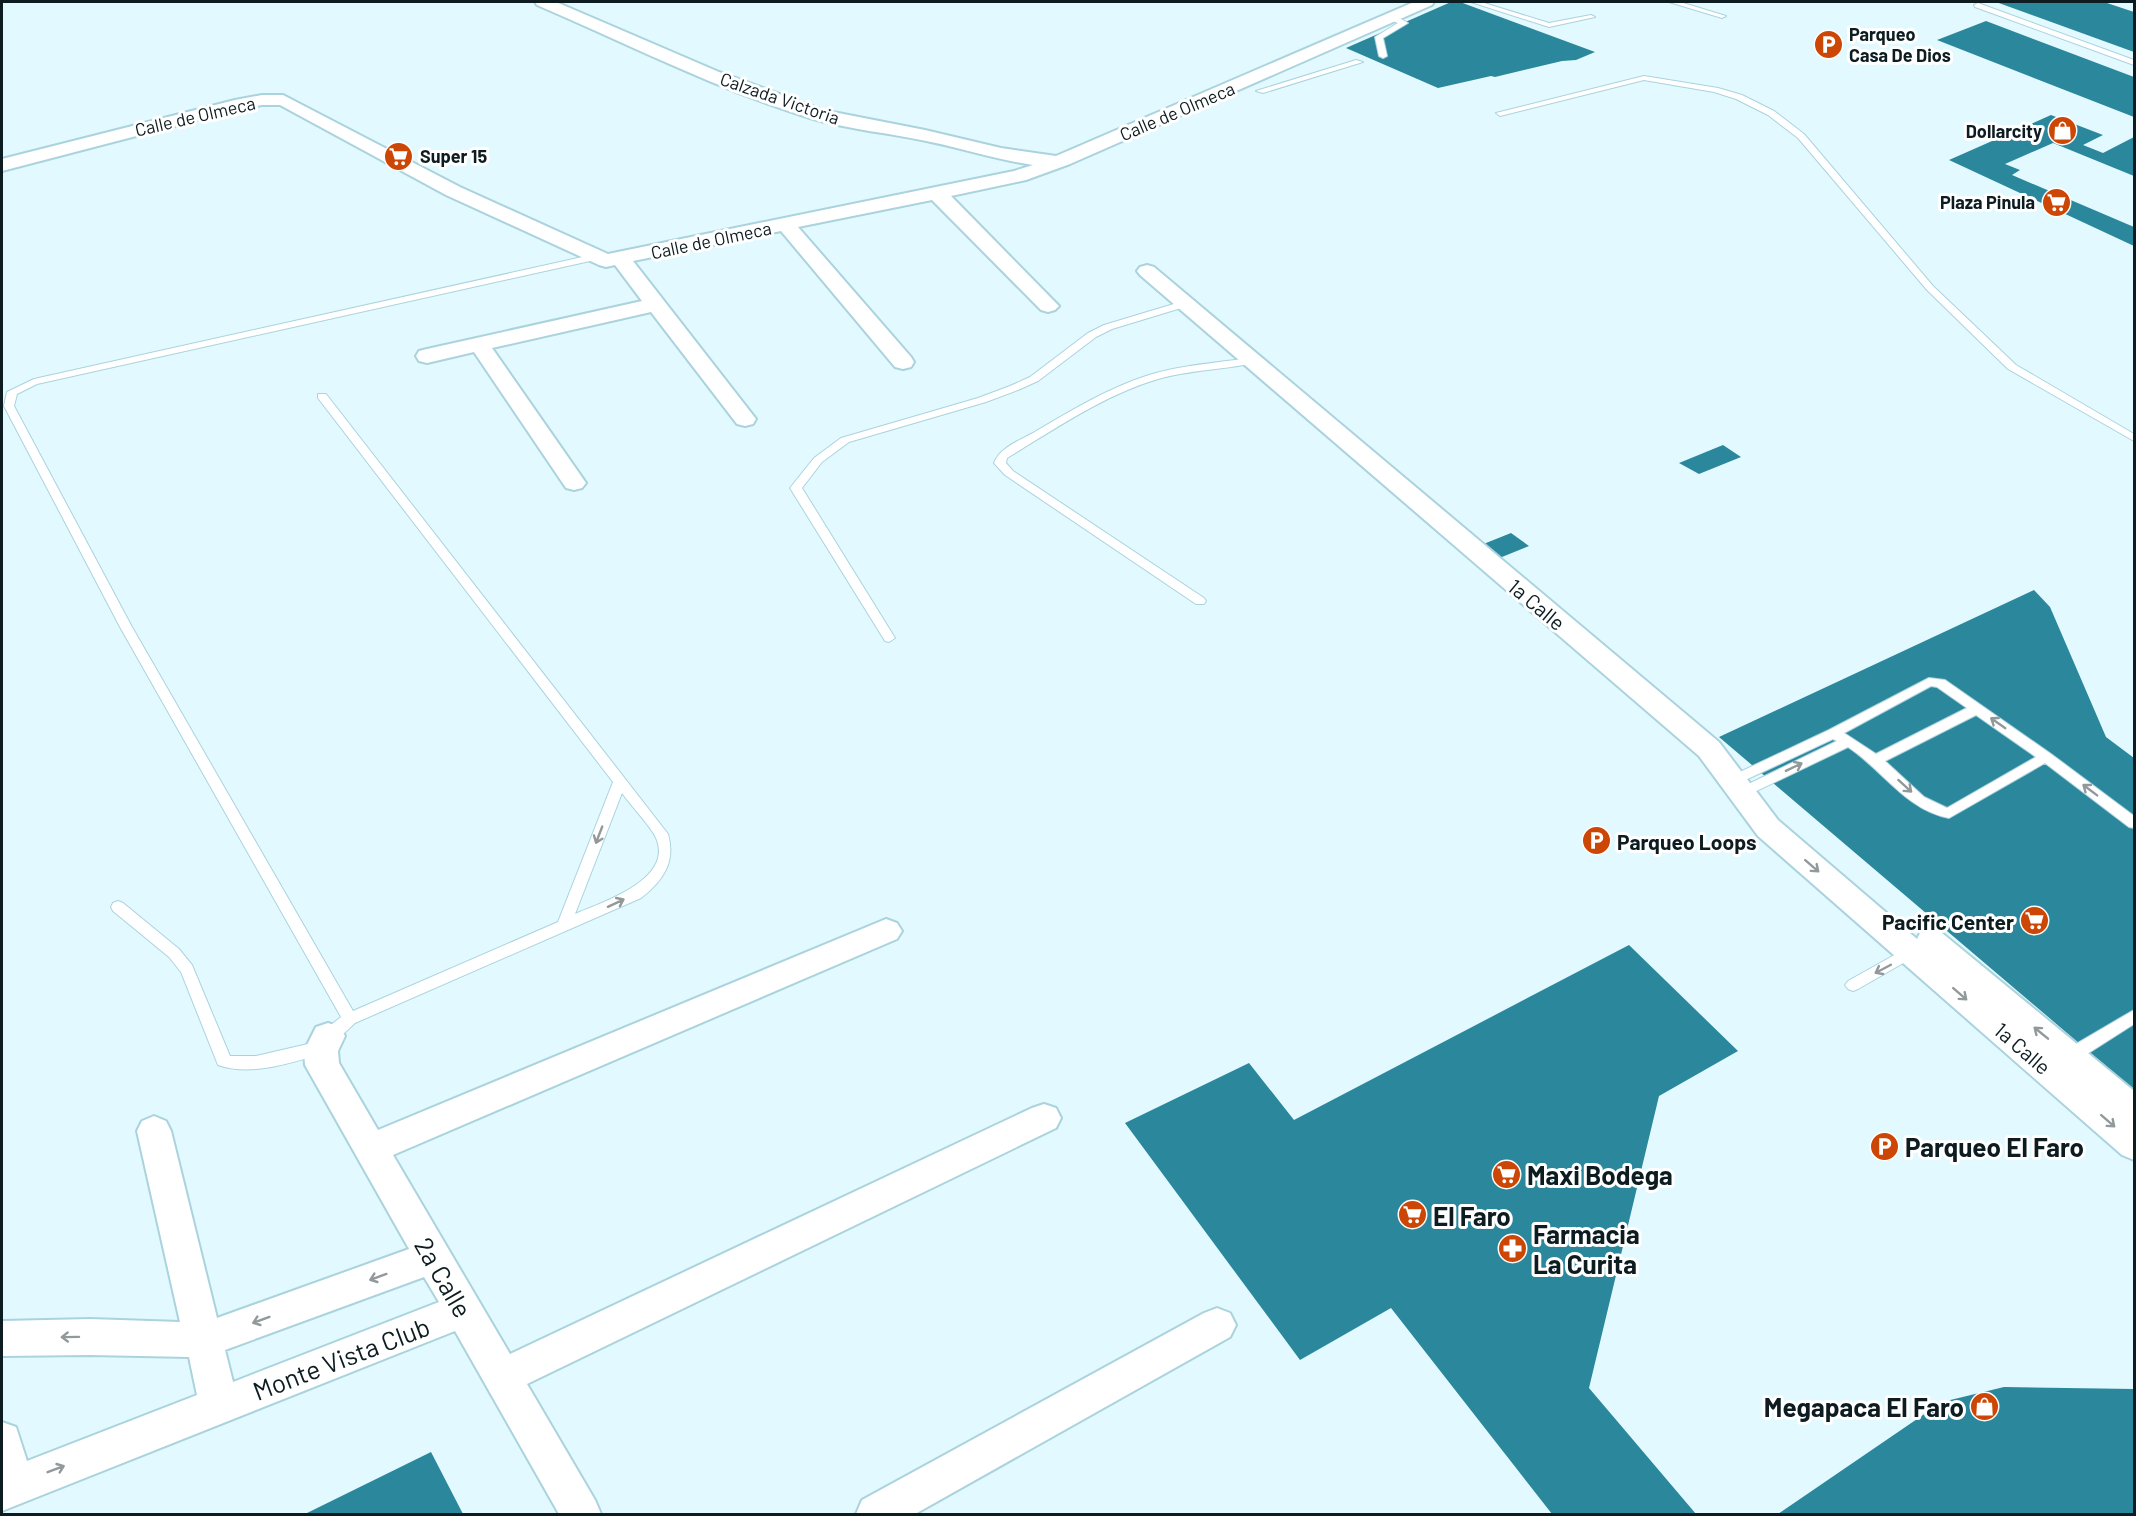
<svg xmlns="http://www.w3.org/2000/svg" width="2136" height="1516" viewBox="0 0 2136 1516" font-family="Barlow,sans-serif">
<rect width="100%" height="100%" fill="#e1f9ff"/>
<path fill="#2b879b" d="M1451,2H1460L1595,52L1576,60L1562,61L1495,77L1491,76L1438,88L1346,48Z
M1996,2H2104L2134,12V52Z
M1986,21L2134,77V117L1937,40Z
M2051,115L2103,135L2083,145L2103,153L2134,137V176L2053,143L2005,164L2020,170L2012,175L2134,227V246L1949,160Z
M1723,445L1741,457L1699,474L1679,463Z
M1511,533L1529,546L1497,559L1481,545Z
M2034,590L2050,607L2106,737L2134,758V1090L1719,737Z
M1629,945L1738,1051L1659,1096L1589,1388L1696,1514H1552L1391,1308L1300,1360L1125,1123L1249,1063L1294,1120Z
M2004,1387L2134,1389V1514H1778L1942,1402Z
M431,1452L463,1514H305Z"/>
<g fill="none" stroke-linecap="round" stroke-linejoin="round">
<defs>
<path id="service" d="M1471,2H1481L1549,23L1591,15L1595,17L1549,27Z
M1669,2H1680L1726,16L1722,18Z
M1978,3L2134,60V65L1975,7L1974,5Z
M1388,15H1394L1408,23L1383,38L1387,56L1383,58L1379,56L1375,37L1398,23L1388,19Z
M1356,60L1363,62L1263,93L1256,91Z
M1644,76L1718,88L1742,95L1774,111L1804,134L1933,286L2016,365L2134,434V441L2008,369L1927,290L1798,138L1768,115L1736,99L1714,92L1644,80L1500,116L1496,113Z
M596,254L601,257L599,259L37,384L17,394L14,406L132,627L353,1011L558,922L613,782L318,398V394H326L668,834C676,862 663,881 641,898L355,1023C346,1031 335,1045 322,1040L320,1036L322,1032L341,1017L120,627L4,406L7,392L34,379ZM622,793C632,807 645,820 654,834C679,878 603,902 575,914Z
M1187,300L1192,303L1191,305L1112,329L1096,337L1038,381L1018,390L986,402L849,442L822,462L802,488L895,638L889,642L885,641L790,488L814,458L841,438L978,398L1010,386L1030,377L1088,333L1104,325Z
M1250,358L1255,361L1254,363C1222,370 1189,370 1158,379C1104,395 1055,429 1007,458L1006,463L1013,471L1204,598L1206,601L1204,604H1196L1005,475L994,463C999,448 1020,440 1033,433C1070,411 1108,388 1149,375C1182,365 1216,363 1250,358Z
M1929,678L1945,680L2051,754L2134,816V828L2129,827L2045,763L1949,818C1906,810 1883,770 1848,747L1746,796H1736L1734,793L1736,790L1837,741L1833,739L1737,784H1727L1725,781L1727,778L1829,730ZM1931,686L1937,687L1967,708L1876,754L1844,733ZM1976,715L2036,757L1947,808L1924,797L1885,761Z
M118,901L123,903L179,949L192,965L230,1056H256L321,1041L327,1042L329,1047L327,1052C294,1062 251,1077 218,1065L181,972L169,957L113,911L111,907L113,903Z
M1914,944L1919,946L1921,950L1919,954L1858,989L1853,991L1848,989L1845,985L1848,981Z
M2134,1010V1024L2076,1061L2070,1062L2064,1061L2062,1056L2064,1051Z"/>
<path id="minor" d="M535,2H556L719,72L823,110L925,130L1001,148L1056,156L1414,2H1434L1432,5L1070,164L1026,180L951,196L1055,302L1059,306L1055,310L1048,312L1041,310L932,200L798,227L911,357L914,362L911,367L903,369L895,367L781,231L633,261L756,419L753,424L745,426L737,424L651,312L492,348L586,483L582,488L574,490L566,488L474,352L427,363L419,361L416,356L419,351L427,349L642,301L615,265L606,267L599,265L446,195L280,105H262L236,110L2,171V159L235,100L262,95H283L460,187L608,254L1014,171L1033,165C998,160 965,149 931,142C891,133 850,130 810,118C716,89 628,44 537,5Z
M1147,265L1154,267L1719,742L1778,820L1917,939L1920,933L1931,930L1942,933L2134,1091V1160L2122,1155L1758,836L1699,756L1140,275L1137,271L1140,267Z
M886,919L897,923L902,931L897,939L393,1155L510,1354L1032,1108L1044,1104L1056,1108L1061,1118L1056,1128L527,1384L595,1500L601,1514H559L455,1331L2,1511V1422L16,1427L27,1461L197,1395L189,1357L90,1355L2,1356V1321L90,1319L180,1322L137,1131L142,1121L154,1116L166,1121L171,1131L217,1318L409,1249L305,1065L304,1051L316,1027L328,1023L340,1027L345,1036L338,1051L339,1063L378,1130ZM424,1277L439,1302L233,1382L225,1350Z
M1217,1308L1230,1313L1236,1325L1230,1337L915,1514H856L862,1500L1204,1313Z"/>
</defs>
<use href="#service" stroke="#abd3dd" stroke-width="2"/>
<use href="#minor" stroke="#abd3dd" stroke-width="4"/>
<use href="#service" fill="#fff" fill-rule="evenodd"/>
<use href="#minor" fill="#fff" fill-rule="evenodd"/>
</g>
<defs><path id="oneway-shaft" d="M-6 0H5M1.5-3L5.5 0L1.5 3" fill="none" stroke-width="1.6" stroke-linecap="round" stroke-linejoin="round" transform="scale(1.5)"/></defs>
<g stroke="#92999b">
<use href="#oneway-shaft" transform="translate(1998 723) rotate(-145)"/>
<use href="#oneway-shaft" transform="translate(1794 767) rotate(-26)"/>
<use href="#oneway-shaft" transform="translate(1905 786) rotate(42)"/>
<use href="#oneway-shaft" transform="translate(2090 790) rotate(-143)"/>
<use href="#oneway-shaft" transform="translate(599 835) rotate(111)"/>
<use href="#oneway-shaft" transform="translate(1812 866) rotate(41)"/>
<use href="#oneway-shaft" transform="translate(616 903) rotate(-25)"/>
<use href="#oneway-shaft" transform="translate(1883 969) rotate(152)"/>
<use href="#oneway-shaft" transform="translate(1960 994) rotate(41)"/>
<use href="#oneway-shaft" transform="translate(2041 1033) rotate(-141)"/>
<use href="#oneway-shaft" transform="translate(2108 1121) rotate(41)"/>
<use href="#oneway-shaft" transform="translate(378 1277) rotate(160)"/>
<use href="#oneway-shaft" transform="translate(261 1320) rotate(160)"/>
<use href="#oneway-shaft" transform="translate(70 1337) rotate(179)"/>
<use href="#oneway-shaft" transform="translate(56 1469) rotate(-21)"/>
</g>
<defs>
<symbol id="parking-disc" viewBox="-11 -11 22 22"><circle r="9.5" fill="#cc4605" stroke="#fff"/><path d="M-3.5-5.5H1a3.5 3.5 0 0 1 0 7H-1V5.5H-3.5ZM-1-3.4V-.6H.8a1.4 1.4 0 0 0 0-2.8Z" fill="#fff"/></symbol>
<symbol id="shop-disc" viewBox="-11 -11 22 22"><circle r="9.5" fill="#cc4605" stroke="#fff"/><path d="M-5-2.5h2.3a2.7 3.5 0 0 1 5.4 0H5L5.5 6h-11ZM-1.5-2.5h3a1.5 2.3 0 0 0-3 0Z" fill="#fff"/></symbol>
<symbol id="supermarket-disc" viewBox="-11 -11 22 22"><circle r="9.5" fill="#cc4605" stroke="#fff"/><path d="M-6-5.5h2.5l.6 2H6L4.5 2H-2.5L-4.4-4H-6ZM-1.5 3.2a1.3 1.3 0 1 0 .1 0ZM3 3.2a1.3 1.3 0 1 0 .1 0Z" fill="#fff"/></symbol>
<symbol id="pharmacy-disc" viewBox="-11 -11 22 22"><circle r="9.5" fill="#cc4605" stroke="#fff"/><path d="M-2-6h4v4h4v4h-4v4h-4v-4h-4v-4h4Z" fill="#fff"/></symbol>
</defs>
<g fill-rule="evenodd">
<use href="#parking-disc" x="1812" y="28" width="33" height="33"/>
<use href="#shop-disc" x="2046" y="114" width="33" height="33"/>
<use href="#supermarket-disc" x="382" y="140" width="33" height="33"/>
<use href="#supermarket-disc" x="2040" y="186" width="33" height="33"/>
<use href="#parking-disc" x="1580" y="824" width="33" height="33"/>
<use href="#supermarket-disc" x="2018" y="904" width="33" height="33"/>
<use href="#parking-disc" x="1868" y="1130" width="33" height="33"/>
<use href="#supermarket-disc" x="1490" y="1158" width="33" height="33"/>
<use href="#supermarket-disc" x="1396" y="1198" width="33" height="33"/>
<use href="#pharmacy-disc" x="1496" y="1232" width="33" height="33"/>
<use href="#shop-disc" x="1968" y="1390" width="33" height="33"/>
</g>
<g text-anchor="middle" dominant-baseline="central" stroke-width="6" stroke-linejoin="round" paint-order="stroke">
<g font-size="18" font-weight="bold" fill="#0d1c20" stroke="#fff" text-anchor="start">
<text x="1849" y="34">Parqueo<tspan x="1849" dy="21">Casa De Dios</tspan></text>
<text x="2042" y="131" text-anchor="end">Dollarcity</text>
<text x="420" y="156">Super 15</text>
<text x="2035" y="202" text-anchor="end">Plaza Pinula</text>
</g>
<g font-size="18" fill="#0d1c20" stroke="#fff">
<text transform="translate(780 98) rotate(19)">Calzada Victoria</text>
<text transform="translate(1177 111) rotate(-23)">Calle de Olmeca</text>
<text transform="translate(195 116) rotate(-13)">Calle de Olmeca</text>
<text transform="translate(711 240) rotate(-12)">Calle de Olmeca</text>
</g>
<g font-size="21" fill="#0d1c20" stroke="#fff">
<text transform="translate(1537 604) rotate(40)">1a Calle</text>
<text transform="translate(2023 1048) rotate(41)">1a Calle</text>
</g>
<g font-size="21" font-weight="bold" fill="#0d1c20" stroke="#fff" text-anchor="start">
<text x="1617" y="841">Parqueo Loops</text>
<text x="2014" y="921" text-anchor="end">Pacific Center</text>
</g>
<g font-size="26" font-weight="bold" fill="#0d1c20" stroke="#fff" text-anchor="start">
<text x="1905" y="1146">Parqueo El Faro</text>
<text x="1527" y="1174">Maxi Bodega</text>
<text x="1433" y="1215">El Faro</text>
<text x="1533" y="1233">Farmacia<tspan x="1533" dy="30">La Curita</tspan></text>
<text x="1964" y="1406" text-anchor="end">Megapaca El Faro</text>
</g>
<g font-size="26" fill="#0d1c20" stroke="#fff">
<text transform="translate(444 1277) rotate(60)">2a Calle</text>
<text transform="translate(341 1358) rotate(-21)">Monte Vista Club</text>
</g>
</g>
<rect width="2136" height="1516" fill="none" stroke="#0d1c20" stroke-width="6"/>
</svg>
